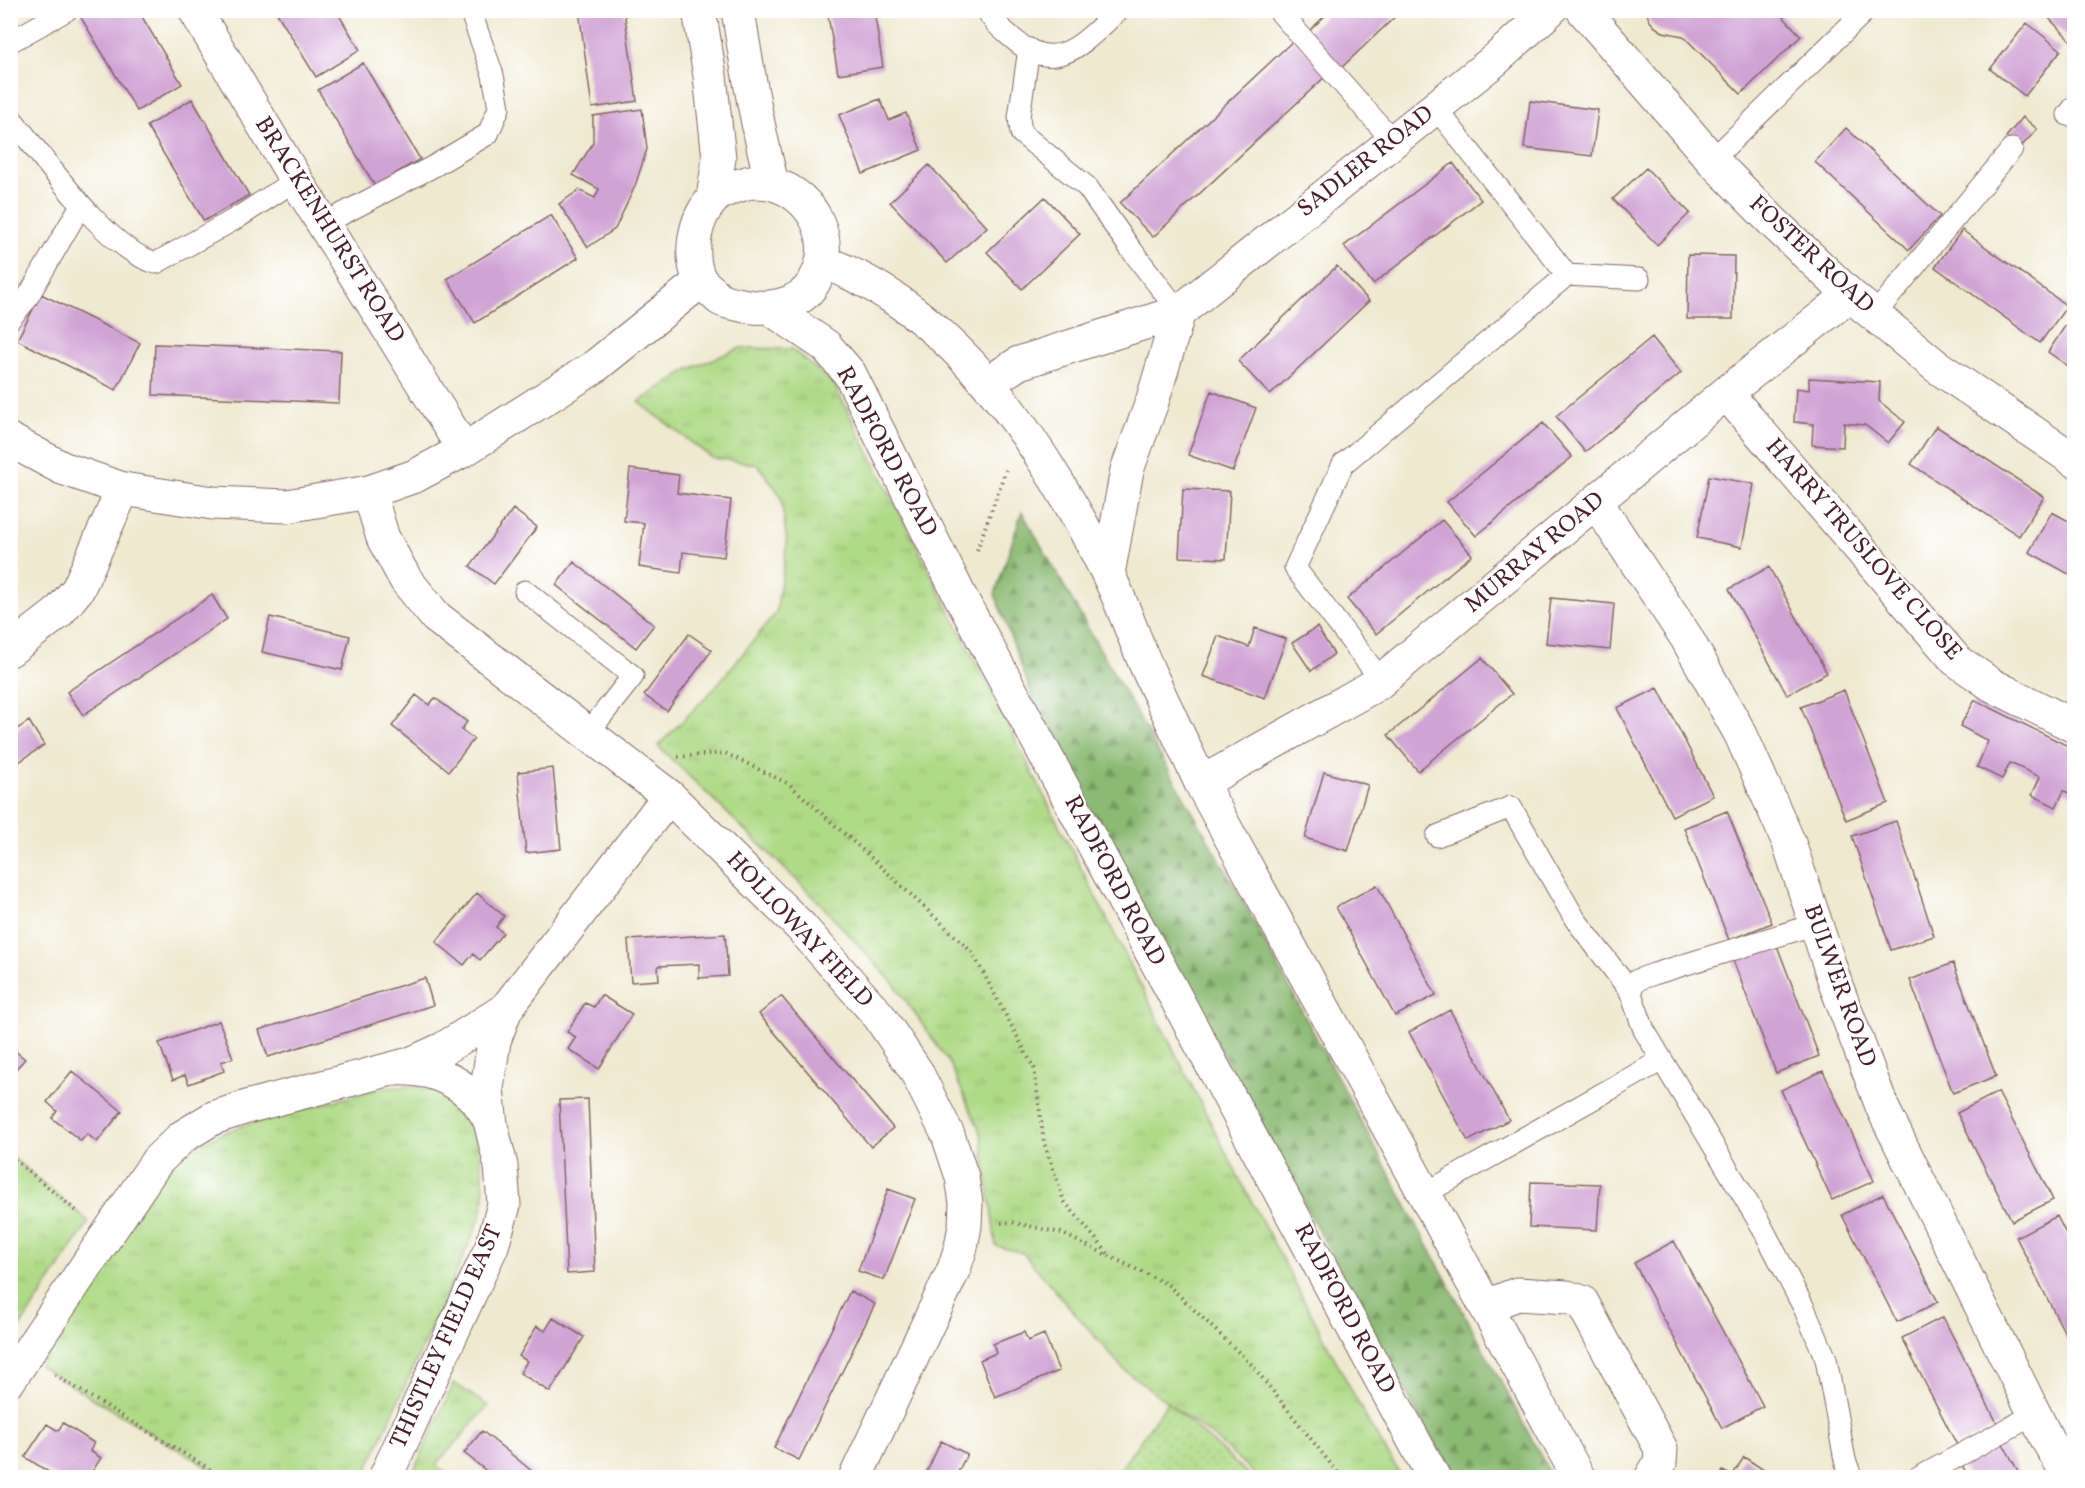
<svg xmlns="http://www.w3.org/2000/svg" width="2085" height="1488" viewBox="0 0 2085 1488" font-family="Vollkorn,serif">
<defs>
<pattern id="grass-tufts" width="24" height="20" patternUnits="userSpaceOnUse" patternTransform="scale(1.5)"><rect width="24" height="20" fill="#afda86"/><path d="M3 7l-1-3M5 7V3M7 7l1-3M15 17l-1-3M17 17v-4M19 17l1-3" fill="none" stroke="#98bb74"/></pattern>
<pattern id="forest-firs" width="22" height="20" patternUnits="userSpaceOnUse" patternTransform="scale(1.5)"><rect width="22" height="20" fill="#8bba73"/><path d="M5 1l3.5 6h-7zM16 11l3.5 6h-7z" fill="#74975f"/></pattern>
<pattern id="garden-dots" width="8" height="8" patternUnits="userSpaceOnUse" patternTransform="scale(1.5)"><rect width="8" height="8" fill="#afda86"/><path d="M2 2h.1M6 6h.1" fill="none" stroke="#98bb74" stroke-width="1.8" stroke-linecap="round"/></pattern>
</defs>
<rect width="100%" height="100%" fill="#fff"/>
<filter id="ink" filterUnits="userSpaceOnUse"><feTurbulence type="fractalNoise" baseFrequency=".0167" numOctaves="2"/><feDisplacementMap in="SourceGraphic" scale="12" xChannelSelector="R" yChannelSelector="G"/><feConvolveMatrix kernelMatrix="1 2 1 2 8 2 1 2 1" color-interpolation-filters="sRGB"/></filter>
<filter id="wash" filterUnits="userSpaceOnUse"><feTurbulence type="fractalNoise" baseFrequency=".008" numOctaves="4" result="noise"/><feDisplacementMap in="SourceGraphic" scale="24" xChannelSelector="R" yChannelSelector="G"/><feGaussianBlur stdDeviation="1.35" result="paint"/><feColorMatrix in="noise" values="0 0 0 0 0 0 0 0 0 0 0 0 0 0 0 0 0 1.4 0 .05"/><feComposite in="paint" operator="in"/></filter>
<g filter="url(#wash)">
<rect width="100%" height="100%" fill="#efe9d0"/>
<path fill="url(#grass-tufts)" stroke="#7c7c58" stroke-width="1.5" d="M740,348L792,349L834,384L1238,1176L1370,1425L1402,1477H1258L1212,1436L1123,1369L1023,1253L996,1246L981,1134L950,1064L895,985L818,901L658,746L713,690L776,613L787,544L781,496L757,464L712,458L639,402L687,370Z
M409,1086C425,1088 439,1091 452,1101C475,1120 483,1162 484,1191C485,1206 479,1221 473,1235L364,1477H224L39,1366L164,1172L187,1152L215,1136L242,1126L382,1088Z
M11,1156L89,1222L11,1341Z
M454,1383L488,1406L436,1465L450,1477H411Z"/>
<path fill="url(#forest-firs)" stroke="#6a6c4f" stroke-width="1.5" d="M1022,512L1237,890L1552,1477H1457L1426,1429L1038,712L995,594Z"/>
<path fill="url(#garden-dots)" stroke="#7c7c58" stroke-width="1.5" d="M1167,1402L1251,1477H1115Z"/>
<g id="blocks">
<path fill="#d0a3d5" d="M89,10H138L182,84L137,111L80,16Z
M275,10H336L360,50L316,77Z
M579,10H624L637,101L592,108Z
M827,10H874L883,67L838,74Z
M1331,10H1402L1339,70L1305,35Z
M1646,10H1777L1801,36L1741,94L1683,36L1663,32L1655,27L1649,20Z
M2041,10H2074V44Z
M2027,23L2061,50L2025,96L1990,69Z
M1295,39L1328,74L1153,237L1120,203Z
M363,63L420,159L375,186L318,90Z
M192,99L249,195L204,221L147,126Z
M880,99L889,120L906,113L921,150L863,174L839,115Z
M1530,101L1598,110L1592,156L1524,148Z
M642,109L647,149L635,186L615,229L588,247L559,204L579,190L595,198L599,189L573,175L593,143V116Z
M2023,117L2037,129L2020,148L2006,137Z
M1846,128L1940,216L1909,250L1815,162Z
M1453,163L1481,200L1373,284L1344,246Z
M929,165L987,227L947,263L890,202Z
M1646,168L1690,213L1657,245L1613,199Z
M1045,197L1080,234L1022,289L987,252Z
M551,215L578,258L475,323L447,279Z
M1962,230L2067,306L2040,343L1935,267Z
M1688,255L1734,256L1733,319H1687Z
M1337,266L1369,301L1270,395L1238,361Z
M10,278L19,284L10,295Z
M41,294L140,343L116,390L17,340Z
M2073,314L2074,315V370L2048,352Z
M1652,337L1681,373L1585,452L1556,416Z
M155,344L341,351L339,403L153,395Z
M1809,378L1880,382L1879,401L1905,422L1888,443L1865,425L1844,423L1843,447L1812,445L1813,424L1794,422L1796,388L1809,390Z
M1211,391L1256,408L1233,471L1188,455Z
M1543,423L1572,457L1476,536L1447,502Z
M1936,426L2044,497L2019,536L1911,464Z
M630,469L679,475L677,493L731,500L724,557L683,552L681,573L639,567L644,523L624,521Z
M1709,476L1754,484L1742,547L1697,538Z
M1183,489L1230,491L1226,559L1179,557Z
M513,509L537,527L494,584L470,566Z
M2052,512L2074,524V577L2029,552Z
M1442,520L1472,555L1376,634L1347,599Z
M574,562L654,625L636,648L556,585Z
M1769,567L1827,673L1787,695L1729,589Z
M212,595L227,619L83,715L67,692Z
M1551,598L1614,604L1610,650L1546,643Z
M270,617L350,636L342,670L262,652Z
M1317,627L1334,654L1311,671L1292,643Z
M1255,628L1286,639L1265,698L1203,676L1218,636L1249,647Z
M689,634L712,650L667,711L644,695Z
M1482,658L1512,694L1418,771L1388,735Z
M1658,688L1713,796L1672,816L1617,708Z
M1844,690L1888,803L1846,820L1801,707Z
M416,695L429,705L435,698L467,722L461,730L474,739L449,771L392,726Z
M1975,700L2074,749V795L2064,791L2056,807L2032,795L2040,777L2010,763L2002,779L1977,767L1988,741L1960,726Z
M29,721L44,745L10,768V734Z
M553,768L561,849L526,853L518,772Z
M1324,772L1368,785L1348,851L1305,838Z
M1727,811L1772,923L1729,940L1684,828Z
M1896,821L1934,936L1891,950L1852,836Z
M1377,885L1436,995L1395,1016L1336,907Z
M477,893L504,916L496,927L503,933L480,960L473,954L464,965L436,942Z
M725,934L728,976L699,978V964L658,966L659,980L631,982L628,940Z
M1776,943L1819,1056L1776,1073L1733,960Z
M1953,963L1996,1076L1953,1093L1910,980Z
M425,978L433,1005L268,1057L259,1030Z
M601,995L632,1014L599,1069L568,1049L576,1037L567,1032L585,1003L594,1007Z
M781,996L893,1128L871,1147L759,1014Z
M1450,1010L1509,1120L1468,1141L1409,1032Z
M219,1021L233,1058L221,1062L224,1071L189,1084L185,1075L173,1080L159,1043Z
M10,1047L25,1059L10,1075Z
M72,1071L122,1111L97,1142L87,1134L81,1141L52,1118L57,1111L47,1102Z
M1823,1071L1874,1181L1832,1200L1781,1090Z
M1998,1092L2053,1200L2012,1221L1957,1113Z
M588,1099L595,1272L567,1274L559,1100Z
M1531,1182L1600,1184L1597,1230L1529,1227Z
M888,1189L915,1199L884,1280L858,1271Z
M1883,1194L1938,1302L1897,1322L1842,1215Z
M2057,1216L2074,1250V1343L2071,1345L2016,1237Z
M1674,1241L1763,1406L1722,1428L1634,1263Z
M850,1291L875,1304L799,1460L774,1448Z
M1943,1317L1998,1425L1957,1445L1902,1338Z
M553,1318L584,1337L550,1392L520,1373L527,1361L519,1356L537,1326L545,1331Z
M1024,1332L1028,1341L1044,1334L1059,1371L995,1397L980,1360L996,1353L993,1344Z
M63,1423L94,1443L90,1451L101,1458L88,1478H58L25,1457L47,1424L58,1431Z
M482,1431L516,1458L540,1478H495L464,1453Z
M941,1441L967,1454L955,1478H924Z
M2002,1442L2022,1478H1969L1962,1465Z
M1744,1457L1776,1478H1719L1723,1471L1732,1476Z"/>
</g>
</g>
<g filter="url(#ink)">
<use href="#blocks" fill-opacity="0" stroke="#846665" stroke-width="1.5"/>
<g fill="none" stroke-linecap="round" stroke-linejoin="round">
<defs>
<path id="lane" d="M987,10C993,23 1002,29 1012,38C1058,78 1084,41 1119,10
M1278,10L1393,141
M10,42L67,10
M1029,49L1019,117L1021,133L1087,187L1130,248L1179,312
M1435,107L1567,275L1639,279
M2068,115L2074,107
M10,117C45,158 105,249 156,263L237,218L296,180
M1712,160L1865,11
M325,223L434,166L488,134L499,108L496,91L493,75L470,10
M1875,314L2012,149
M10,319L26,300L81,205
M525,591L633,676L588,733
M1381,680L1295,568L1343,464L1567,275
M1437,836L1511,807L1575,919L1630,991
M1816,924L1654,974L1637,980L1630,991L1644,1030L1761,1225L1805,1310L1826,1359L1845,1460L1852,1478
M1426,1193L1662,1060
M1918,1478L2035,1414"/>
<path id="street" d="M195,10L296,180L464,450
M1583,10L1712,160L1775,224L1850,295L1936,366L2074,460
M988,383L1019,363L1179,312L1495,60L1550,10
M1726,393L1956,660L1992,685L2074,726
M369,492L383,538L406,580L436,617L669,796L801,927L879,1016L916,1071L948,1135L962,1177L966,1203L965,1226L961,1247L954,1269L855,1478
M1596,502L1686,637L1741,735L1789,843L1837,988L1883,1109L2048,1441L2070,1478
M1108,574L1127,470L1152,402L1179,312
M10,650L58,613L78,589L123,489
M1201,783L1377,684L1726,393L1850,295
M397,1069C437,1067 474,1086 491,1123
M1487,1306L1517,1294L1567,1297L1582,1302L1661,1449L1660,1463L1651,1478
M10,1379L157,1161L182,1137L213,1118L250,1106L410,1064L443,1049L506,1009L669,796
M385,1478L492,1246L504,1205L501,1166L491,1125L487,1088L494,1041L506,1009"/>
<path id="secondary" d="M699,10L710,76L719,158L713,199
M738,10C747,69 757,126 772,183
M750,182C757,182 766,182 773,184C815,196 837,243 814,282C799,308 764,311 737,304C732,303 725,302 720,299C716,296 713,292 710,290C707,287 702,284 700,280C688,255 694,219 713,199C722,189 738,186 750,182Z
M823,262C958,311 1045,449 1107,572C1123,604 1134,639 1149,672C1166,709 1184,746 1201,783L1579,1478
M770,308L826,346L850,374L960,596L1434,1478
M10,440L62,468L123,489L213,503L287,506L369,492L415,476L464,450L593,368L701,281"/>
</defs>
<use href="#lane" stroke="#846665" stroke-width="23"/>
<use href="#street" stroke="#846665" stroke-width="35"/>
<use href="#secondary" stroke="#846665" stroke-width="35"/>
<path stroke="#846665" stroke-width="4" stroke-dasharray="1.5 4.5" stroke-linecap="butt" d="M977,550L1006,470
M678,757L725,753L789,784L876,862L972,952L1034,1068L1044,1143L1064,1201L1110,1256
M10,1156L79,1213
M1001,1223L1011,1222L1061,1233L1167,1284L1252,1365L1342,1478
M55,1375L224,1478"/>
<use href="#lane" stroke="#fff" stroke-width="21"/>
<use href="#street" stroke="#fff" stroke-width="33"/>
<use href="#secondary" stroke="#fff" stroke-width="33"/>
</g>
</g>
<g text-anchor="middle" dominant-baseline="central" stroke-width="4.5" stroke-linejoin="round" paint-order="stroke">
<g font-size="24" fill="#4a1f2b" stroke="#fff">
<text transform="translate(1366 162) rotate(-38)">SADLER ROAD</text>
<text transform="translate(329 230) rotate(58)">BRACKENHURST ROAD</text>
<text transform="translate(1811 255) rotate(43)">FOSTER ROAD</text>
<text transform="translate(886 452) rotate(62)">RADFORD ROAD</text>
<text transform="translate(1863 550) rotate(49)">HARRY TRUSLOVE CLOSE</text>
<text transform="translate(1535 553) rotate(-40)">MURRAY ROAD</text>
<text transform="translate(1114 881) rotate(62)">RADFORD ROAD</text>
<text transform="translate(799 930) rotate(47)">HOLLOWAY FIELD</text>
<text transform="translate(1839 986) rotate(70)">BULWER ROAD</text>
<text transform="translate(1344 1309) rotate(62)">RADFORD ROAD</text>
<text transform="translate(447 1337) rotate(-66)">THISTLEY FIELD EAST</text>
</g>
</g>
<rect width="2085" height="1488" fill="none" stroke="#fff" stroke-width="36"/>
</svg>
